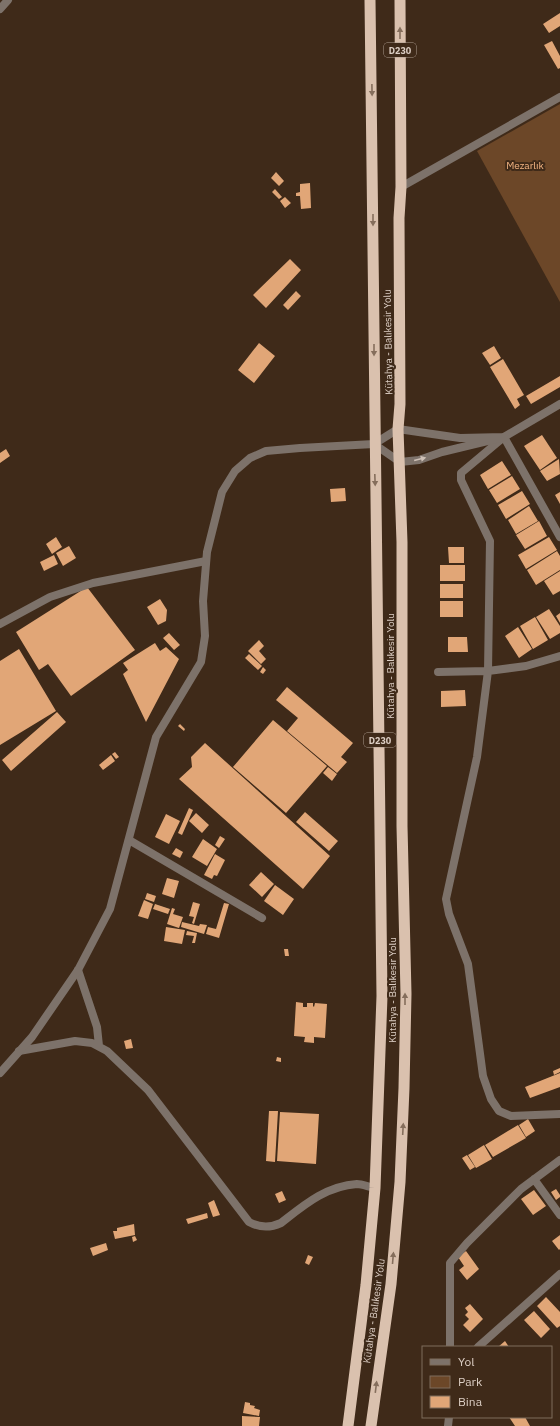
<svg xmlns="http://www.w3.org/2000/svg" width="560" height="1426" viewBox="0 0 560 1426" font-family="'IBM Plex Sans',sans-serif">
<rect width="100%" height="100%" fill="#3f2a19"/>
<path fill="#6c4728" d="M560,104V302L477,151Z"/>
<path fill="#e1a677" d="M560,13V26L549,33L543,24Z
M552,41L560,56V68L558,69L544,45Z
M276,172L284,181L279,186L271,178Z
M310,183L311,208L301,209L300,196H296V193L300,192V184Z
M275,189L282,197L279,199L272,192Z
M285,197L291,203L285,208L280,201Z
M290,259L301,270L266,308L253,295Z
M296,291L301,296L288,310L283,305Z
M259,343L275,356L254,383L238,370Z
M494,346L501,358L490,365L482,353Z
M503,359L524,395L517,399L520,405L515,409L490,367Z
M560,376V387L531,404L526,396Z
M542,435L557,458L540,470L524,446Z
M6,449L10,456L0,463V453Z
M559,459L560,474L547,481L540,471Z
M502,461L511,475L488,489L480,475Z
M512,476L520,489L497,503L489,490Z
M345,488L346,501L331,502L330,489Z
M522,491L530,504L506,519L498,505Z
M560,492V504L555,495Z
M529,506L538,521L516,534L508,520Z
M539,521L547,536L525,549L516,535Z
M56,537L62,547L52,554L46,544Z
M549,537L557,550L526,569L518,555Z
M69,546L76,558L63,566L56,553Z
M448,547H464V563H449Z
M557,551L560,556V570L536,585L527,570Z
M54,555L58,564L44,571L40,562Z
M440,565H465V581H440Z
M560,571V591L553,595L544,581Z
M440,584H463V598H440Z
M87,587L135,650L71,696L48,664L39,670L16,632Z
M160,599L167,610L166,621L158,625L147,607Z
M440,601H463V617H440Z
M549,609L560,626V633L550,639L536,617Z
M560,613V623L556,616Z
M535,617L548,640L533,649L520,626Z
M518,627L532,649L519,658L505,636Z
M169,633L180,645L174,650L163,638Z
M448,637H467L468,652H448Z
M259,640L264,646L259,651L266,659L261,664L248,651Z
M155,643L160,651L166,647L179,659L146,722L123,674L128,670L123,663Z
M19,649L56,711L0,745V661Z
M249,654L262,666L258,670L245,658Z
M263,667L266,670L263,674L260,672Z
M287,687L353,743L341,757L347,762L337,773L287,731L298,718L276,700Z
M465,690L466,706L441,707V691Z
M57,712L66,722L11,771L2,760Z
M273,720L327,766L286,813L233,767Z
M180,724L185,729L184,731L178,726Z
M205,743L330,856L303,889L179,779L192,767L191,757Z
M115,752L119,757L116,759L112,754Z
M111,755L115,761L103,770L99,765Z
M328,767L337,774L332,781L323,773Z
M189,808L193,810L182,835L178,833Z
M305,812L338,841L329,851L296,822Z
M196,813L209,825L202,833L189,821Z
M166,814L180,821L169,844L155,837Z
M220,836L225,839L219,848L215,845Z
M203,839L217,849L207,866L192,857Z
M176,848L183,852L180,858L172,854Z
M215,854L225,860L217,876L214,875L212,879L204,875Z
M261,872L274,884L262,897L249,885Z
M167,878L179,881L174,898L162,894Z
M275,885L294,899L283,915L264,901Z
M147,893L156,896L154,902L145,899Z
M144,900L153,904L148,919L138,916Z
M193,902L200,904L194,924L192,923L194,917L189,916Z
M224,903L229,904L219,938L206,934L208,927L216,929Z
M155,904L170,909L168,914L153,909Z
M172,908L175,909L173,914L183,917L179,928L167,924Z
M182,922L199,926L200,924L207,925L204,934L181,927Z
M166,927L185,930L182,944L164,941Z
M187,931L197,933L195,943H192L194,936L186,935Z
M284,949H288L289,956H285Z
M296,1002L303,1003V1007H307V1003H313V1006L314,1007L315,1003L327,1004L325,1038L314,1037V1043L304,1042L305,1037L294,1036Z
M131,1039L133,1048L126,1049L124,1041Z
M277,1057L281,1058V1062L276,1061Z
M560,1068V1072L554,1075L553,1071Z
M560,1073V1087L530,1098L525,1087Z
M269,1111H278L275,1162L266,1161Z
M280,1112L319,1114L316,1164L277,1161Z
M528,1119L535,1131L526,1137L519,1125Z
M518,1125L526,1138L493,1157L485,1145Z
M484,1145L492,1159L476,1168L468,1155Z
M467,1155L475,1167L470,1170L462,1158Z
M556,1189L560,1195V1197L556,1200L551,1192Z
M534,1190L546,1206L533,1215L521,1199Z
M282,1191L286,1200L279,1203L275,1194Z
M214,1200L220,1215L213,1217L208,1203Z
M207,1213L208,1218L188,1224L186,1219Z
M134,1224L135,1235L115,1239L113,1231H117V1228Z
M560,1235V1249L559,1250L552,1241Z
M135,1236L137,1240L133,1242L132,1237Z
M106,1243L108,1250L93,1256L90,1248Z
M466,1251L479,1269L467,1280L459,1270L464,1266L458,1257Z
M308,1255L313,1257L309,1265L305,1263Z
M546,1297L560,1312V1326L557,1328L537,1306Z
M470,1304L483,1319L470,1332L463,1325L469,1319L465,1315L468,1312L465,1308Z
M534,1311L550,1329L541,1338L524,1320Z
M505,1341L509,1347H498Z
M245,1402L250,1403V1405L255,1406L254,1408L260,1410L259,1416L243,1413Z
M242,1416L260,1417L259,1426H242Z
M509,1417H525L530,1426H515Z"/>
<g fill="none" stroke-linecap="round" stroke-linejoin="round">
<path stroke="#7d726a" stroke-width="8" d="M0,9L8,0
M401,187L560,97
M560,537L504,437L461,473V480L490,541L488,671L477,757L446,899L449,914L468,964L483,1076L491,1099L499,1111L511,1116L560,1114
M0,624L50,597L93,583L206,561
M438,672L488,671L526,666L560,656
M129,840L262,918
M78,970L97,1027L99,1046
M19,1051L75,1041L92,1043L107,1051L148,1090L249,1222C260,1228 270,1228 281,1223C304,1205 326,1186 357,1184C362,1184 369,1187 375,1188
M534,1179L560,1215
M450,1347V1263L467,1243L521,1189L560,1160
M478,1347L560,1274
M448,1426L449,1417"/>
<path stroke="#7d726a" stroke-width="8" d="M374,444L400,462L419,460L442,452L504,437L560,404
M0,1073L32,1037L78,970L110,909L156,737L201,662L205,636L203,601L207,552L222,492L235,471L250,458L266,451L300,448L374,444L398,429L460,438L504,437"/>
<path stroke="#dac1ae" stroke-width="11" d="M348,1426L366,1285L375,1188L382,996L370,0
M371,1426L391,1284L400,1182L404,1088L406,994L402,826V542L398,429L400,404L399,218L401,187L400,0"/>
</g>
<defs><path id="oneway-solid" d="M-6-.8H1V-3.2L6.5 0L1 3.2V.8H-6Z"/></defs>
<g fill="#856e5c">
<use href="#oneway-solid" transform="translate(400 33) rotate(-90)"/>
<use href="#oneway-solid" transform="translate(372 90) rotate(89)"/>
<use href="#oneway-solid" transform="translate(373 220) rotate(90)"/>
<use href="#oneway-solid" transform="translate(374 350) rotate(90)"/>
<use href="#oneway-solid" transform="translate(375 480) rotate(88)"/>
<use href="#oneway-solid" transform="translate(405 999) rotate(-90)"/>
<use href="#oneway-solid" transform="translate(403 1129) rotate(-87)"/>
<use href="#oneway-solid" transform="translate(393 1258) rotate(-85)"/>
<use href="#oneway-solid" transform="translate(376 1387) rotate(-83)"/>
</g>
<use fill="#cec0b6" href="#oneway-solid" transform="translate(420 459) rotate(-14)"/>
<g text-anchor="middle" dominant-baseline="central" stroke-width="4" stroke-linejoin="round" paint-order="stroke">
<g fill="#3f2a19" stroke="#ad9d91" stroke-width="1">
<rect x="384" y="43" width="32" height="14" rx="3"/>
<rect x="364" y="733" width="32" height="14" rx="3"/>
</g>
<g font-size="9" font-weight="bold" fill="#dccec4">
<text x="400" y="50">D230</text>
<text x="380" y="740">D230</text>
</g>
<g font-size="10" fill="#f4b583" stroke="#3f2a19">
<text x="525" y="165">Mezarlık</text>
</g>
<g font-size="10" fill="#dccec4" stroke="#3f2a19">
<text transform="translate(388 342) rotate(-91)">Kütahya - Balıkesir Yolu</text>
<text transform="translate(390 666) rotate(-90)">Kütahya - Balıkesir Yolu</text>
<text transform="translate(392 990) rotate(-90)">Kütahya - Balıkesir Yolu</text>
<text transform="translate(374 1311) rotate(-82)">Kütahya - Balıkesir Yolu</text>
</g>
</g>
<rect x="422" y="1346" width="130" height="72" fill="#3f2a19" stroke="#7e6c5d"/>
<rect x="430" y="1359" width="20" height="6" fill="#7d726a" stroke="#7e6c5d"/>
<text x="458" y="1366" font-size="12" fill="#dccec4">Yol</text>
<rect x="430" y="1376" width="20" height="12" fill="#6c4728" stroke="#7e6c5d"/>
<text x="458" y="1386" font-size="12" fill="#dccec4">Park</text>
<rect x="430" y="1396" width="20" height="12" fill="#e1a677" stroke="#7e6c5d"/>
<text x="458" y="1406" font-size="12" fill="#dccec4">Bina</text>
</svg>
